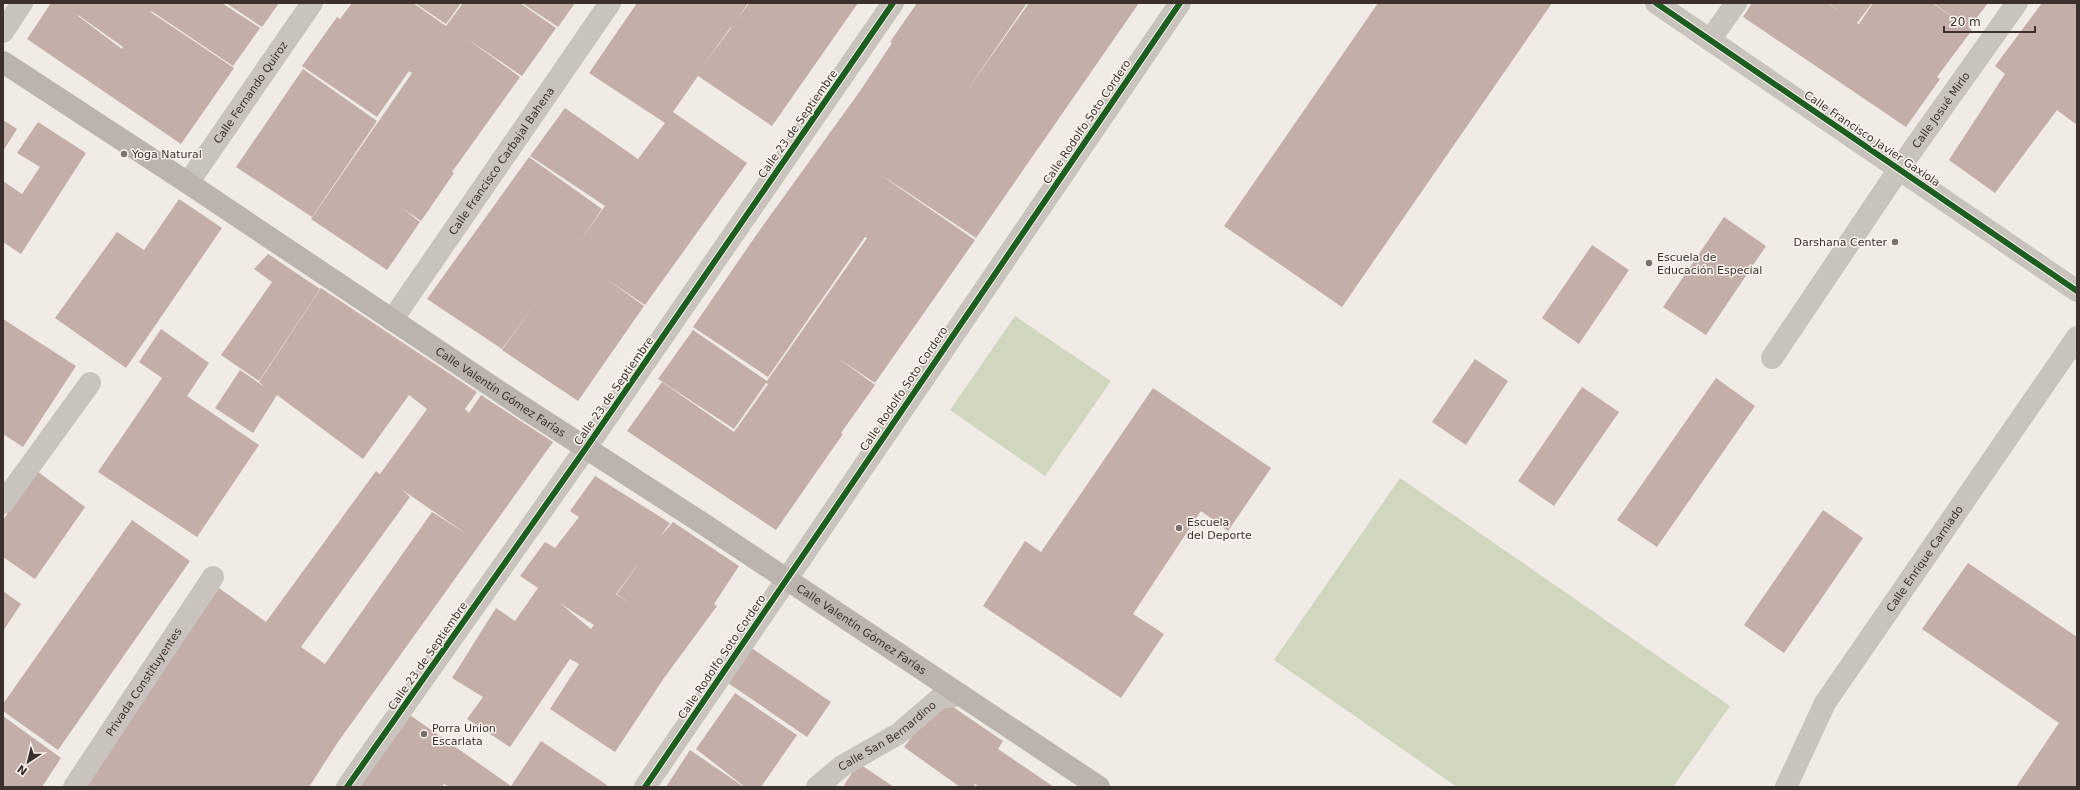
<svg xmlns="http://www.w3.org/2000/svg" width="2080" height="790" viewBox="0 0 2080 790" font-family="'DejaVu Sans',sans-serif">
<rect width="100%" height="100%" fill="#f0ebe5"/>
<path fill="#d1d6bf" d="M1015,316L1111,381L1045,476L950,410Z
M1400,478L1730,706L1673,787H1457L1274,660Z"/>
<path fill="#c3afa7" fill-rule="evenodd" d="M51,3H222L260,28L233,66L153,12L149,11L234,68L181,144L27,39ZM78,15L123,47L122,49L78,16Z
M226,3H279L262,27Z
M352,3H413L446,26L463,3H520L556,28L522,76L466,38L520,77L452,172L454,173L421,221L402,208L420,222L387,270L311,219L412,73L409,71L377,117L302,66L337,17L340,19Z
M415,3H461L446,24Z
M522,3H575L558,27Z
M637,3H748L737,20L749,3H858L772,126L698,76L673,112L747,163L645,305L608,280L644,306L578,401L502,350L537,301L502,349L427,299L529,157L602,209L577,246L605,206L530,156L565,108L638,159L665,123L589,73ZM730,28H731L703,66Z
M917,3H1027L966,92L1029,3H1139L976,238L901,188L882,176L975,240L875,383L838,358L875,385L841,433L843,434L776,530L627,431L662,382L734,432L768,384L766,383L734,429L658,379L693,330L767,381L867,238L865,237L768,377L693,327L757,234L860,91L892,43L890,42Z
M1378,3H1552L1342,307L1224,226Z
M1752,3H1827L1841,12L1828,3H1872L1857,23L1859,24L1873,3H1932L1966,26L1933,3H1988L1969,28L1972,30L1937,77L1940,79L1906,127L1743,17Z
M2042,3H2077V125L2057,110L1995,193L1949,160L2005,74L1995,66Z
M303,69L377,121L312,217L236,167Z
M3,120L17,129L3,151Z
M38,122L86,153L21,254L3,242V181L22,194L40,167L17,153Z
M179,199L222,228L126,368L55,318L117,232L144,250Z
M1724,217L1766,246L1706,335L1663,307Z
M1592,245L1629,270L1579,344L1542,318Z
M268,254L320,289L259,381L221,355L272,282L254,269Z
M321,288L477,392L465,409L469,413L481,395L553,442L338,742L309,787H84L219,588L266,622L376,471L380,474L427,409L409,395L363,459L277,395L253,433L215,408L240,370L266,388L259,382ZM401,489L468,535L432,512L325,664L301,647L410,497Z
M3,319L76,366L23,447L3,434Z
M161,329L209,363L187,396L259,445L197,537L98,472L162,378L139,362Z
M1475,359L1508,381L1466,445L1432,422Z
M1716,378L1755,406L1657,547L1617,520Z
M1582,387L1619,412L1554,506L1518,481Z
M1153,388L1271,468L1228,531L1201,511L1133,614L1164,634L1121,698L983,606L1025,541L1041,552Z
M37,471L85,507L35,579L3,557V520Z
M595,476L670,523L660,537L673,522L739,566L714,604L717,606L664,678L615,752L550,709L579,664L570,659L510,747L467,719L483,697L452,678L496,608L515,621L538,588L520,576L545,542L555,548L579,517L570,511ZM642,559L617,594L631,604L616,594ZM561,604L594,625L591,629Z
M1823,510L1863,538L1784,653L1744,625Z
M132,520L190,561L58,750L3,711V704Z
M1968,563L2077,637V787H2016L2059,723L1922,629Z
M3,591L21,604L3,631Z
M750,647L831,702L807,737L728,683Z
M735,693L797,735L761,787H745L696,749Z
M940,698L1003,741L998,749L1054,787H980L975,784L974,785L976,787H960L904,747Z
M407,713L511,786L450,787L444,784L442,787L361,786Z
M3,716L61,758L42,787H3Z
M541,741L607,785L606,787L511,786Z
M690,750L744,787H666Z
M858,763L894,787H843Z"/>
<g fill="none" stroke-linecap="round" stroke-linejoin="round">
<g stroke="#c9c3be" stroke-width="22">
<path d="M1656,3L2077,291"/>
<path d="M3,32L22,3"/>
<path d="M1710,40L1736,3"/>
<path id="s1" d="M188,183L312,3"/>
<path id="s2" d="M392,320L610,3"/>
<path id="s3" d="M1772,358L1899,169L2017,3"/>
<path d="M3,503L90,383"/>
<path id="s4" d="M74,787L213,577"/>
<path d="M347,787L586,448L893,3"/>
<path d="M645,787L1180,3"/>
<path id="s5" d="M817,787L842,766L898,734L940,698L961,695"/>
<path id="s6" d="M1786,787L1825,703L2077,337"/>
</g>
<path stroke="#bab3ae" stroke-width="22" id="s7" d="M3,62L188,183L521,406L702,523L1099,787"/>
<defs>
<path id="cycleway" d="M1656,3L2077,291
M347,787L586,448L893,3
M645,787L1180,3"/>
</defs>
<use href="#cycleway" stroke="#fbf5ee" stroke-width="8"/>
<use href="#cycleway" stroke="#1b5e20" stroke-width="6"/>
</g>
<g fill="#7a716c" stroke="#fbf5ee" stroke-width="1.5">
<circle cx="124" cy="154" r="4"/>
<circle cx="1895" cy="242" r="4"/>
<circle cx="1649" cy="263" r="4"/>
<circle cx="1179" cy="528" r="4"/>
<circle cx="424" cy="734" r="4"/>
</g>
<g text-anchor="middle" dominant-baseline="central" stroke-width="3" stroke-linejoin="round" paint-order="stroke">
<g font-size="11" fill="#3b302b" stroke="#fbf5ee">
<text stroke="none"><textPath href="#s1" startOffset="110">Calle Fernando Quiroz</textPath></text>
<text stroke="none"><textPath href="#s3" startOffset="300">Calle Josué Mirlo</textPath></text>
<text transform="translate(1087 122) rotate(-56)">Calle Rodolfo Soto Cordero</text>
<text transform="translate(798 124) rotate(-55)">Calle 23 de Septiembre</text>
<text transform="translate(1872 139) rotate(34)">Calle Francisco Javier Gaxiola</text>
<text stroke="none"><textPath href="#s2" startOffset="193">Calle Francisco Carbajal Bahena</textPath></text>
<text transform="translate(904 389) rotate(-56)">Calle Rodolfo Soto Cordero</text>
<text transform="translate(614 391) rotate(-55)">Calle 23 de Septiembre</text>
<text stroke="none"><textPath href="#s7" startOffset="597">Calle Valentín Gómez Farías</textPath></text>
<text stroke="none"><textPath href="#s6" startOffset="268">Calle Enrique Carniado</textPath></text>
<text stroke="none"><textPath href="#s7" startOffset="1029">Calle Valentín Gómez Farías</textPath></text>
<text transform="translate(428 656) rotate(-55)">Calle 23 de Septiembre</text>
<text transform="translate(722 657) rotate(-56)">Calle Rodolfo Soto Cordero</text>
<text stroke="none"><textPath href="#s4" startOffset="126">Privada Constituyentes</textPath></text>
<text stroke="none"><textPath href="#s5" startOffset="87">Calle San Bernardino</textPath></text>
</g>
<g font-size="11" fill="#3b302b" stroke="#fbf5ee" text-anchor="start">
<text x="132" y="154">Yoga Natural</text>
<text x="1887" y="242" text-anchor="end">Darshana Center</text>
<text x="1657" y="257">Escuela de<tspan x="1657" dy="13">Educación Especial</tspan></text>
<text x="1187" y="522">Escuela<tspan x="1187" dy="13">del Deporte</tspan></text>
<text x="432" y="728">Porra Union<tspan x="432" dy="13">Escarlata</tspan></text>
</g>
</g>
<rect width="2080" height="790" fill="none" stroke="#3b302b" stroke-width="8"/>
<g transform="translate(28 762) rotate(215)" stroke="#fbf5ee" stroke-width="3" paint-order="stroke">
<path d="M0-3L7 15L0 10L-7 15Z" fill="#3b302b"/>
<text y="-6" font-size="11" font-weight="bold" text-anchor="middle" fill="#3b302b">N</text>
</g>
<path d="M1944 26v6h91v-6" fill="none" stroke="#3b302b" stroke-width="2"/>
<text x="1950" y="26" font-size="12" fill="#3b302b" stroke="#fbf5ee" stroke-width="3" paint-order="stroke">20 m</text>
</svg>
